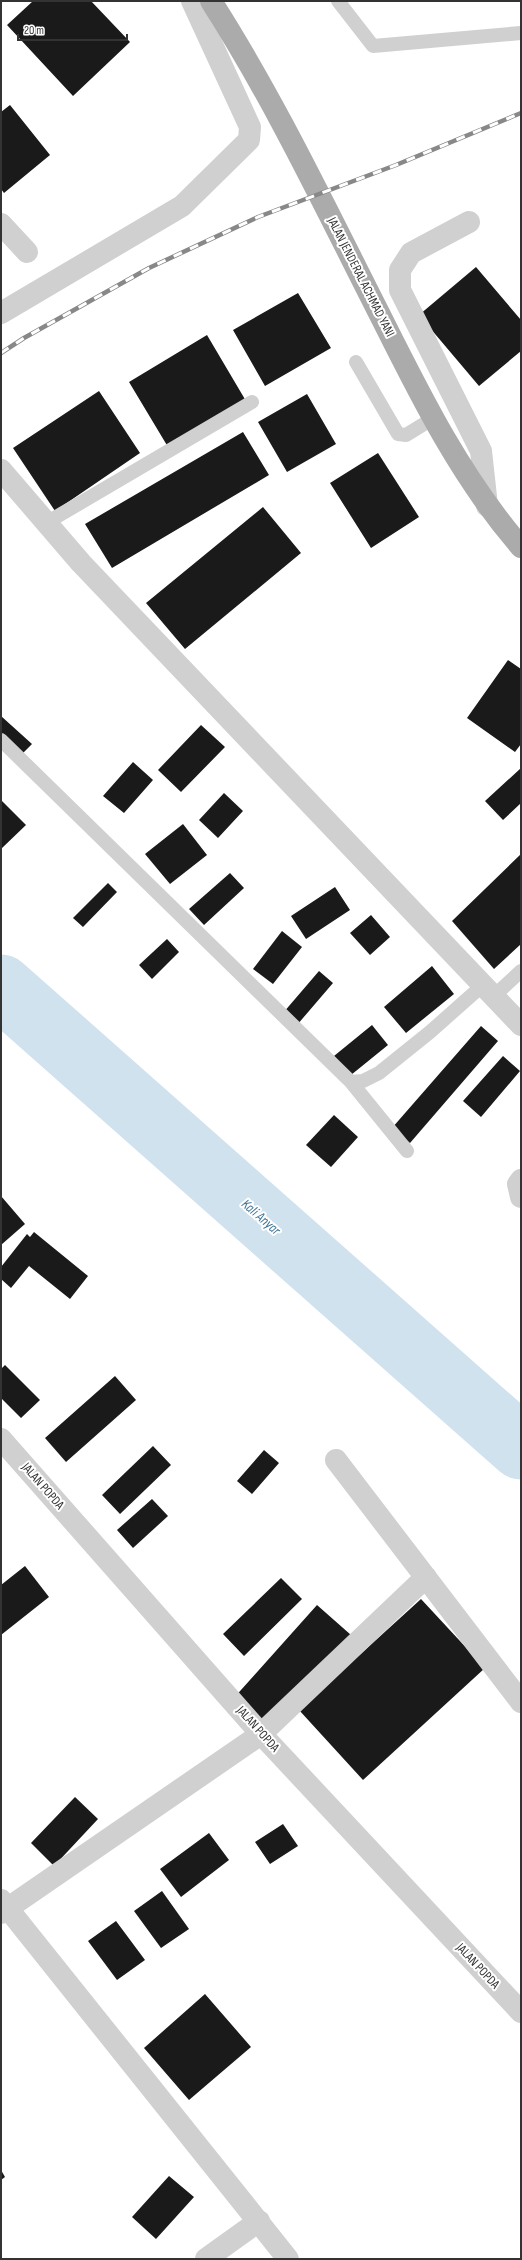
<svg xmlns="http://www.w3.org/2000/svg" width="522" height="2260" viewBox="0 0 522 2260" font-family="'Sofia Sans Condensed',sans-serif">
<rect width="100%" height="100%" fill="#fff"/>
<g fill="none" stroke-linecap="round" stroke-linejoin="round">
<path stroke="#cfe2ee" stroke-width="65" d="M1,987L521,1447"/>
</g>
<path fill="#1a1a1a" d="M33,1H91L130,42L73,96L7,25Z
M10,105L50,155L4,193L1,189V112Z
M476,267L521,320V351L479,386L419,315Z
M298,293L331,348L265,386L233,330Z
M207,335L246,401L168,447L129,382Z
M99,391L140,453L55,511L13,448Z
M307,394L336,444L287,472L258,422Z
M243,432L269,475L112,568L85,524Z
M378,453L419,517L371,548L330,483Z
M263,507L301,553L185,649L146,603Z
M508,660L521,669V744L515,752L467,718Z
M1,716L32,744L22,754L1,736Z
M201,725L225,747L181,792L158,770Z
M133,762L153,780L124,813L103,796Z
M521,768V803L503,820L485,801Z
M224,793L243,811L218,838L199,820Z
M1,800L26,825L1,849Z
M183,824L207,855L170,884L145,854Z
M521,854V944L494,969L452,921Z
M230,873L244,888L204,925L189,909Z
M108,883L117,892L83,927L73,918Z
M335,887L350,910L306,939L291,916Z
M371,915L390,937L370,955L350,933Z
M282,931L302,947L273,984L253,969Z
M167,939L179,952L152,979L139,965Z
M432,966L454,994L406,1033L384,1007Z
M319,971L333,983L297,1025L283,1013Z
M372,1025L388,1045L351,1075L334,1056Z
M481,1026L498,1041L410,1143L392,1128Z
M503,1056L520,1071L481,1117L463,1101Z
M334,1115L358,1137L331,1167L306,1145Z
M1,1196L25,1224L1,1245Z
M34,1232L88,1276L70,1299L29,1266L11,1288L1,1279V1267L27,1234L30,1237Z
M5,1365L40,1400L21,1418L1,1398V1369Z
M115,1376L136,1400L66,1462L45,1438Z
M153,1446L171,1465L120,1514L102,1495Z
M264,1450L279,1463L252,1494L237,1481Z
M152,1499L168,1516L133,1548L117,1530Z
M25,1566L49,1597L1,1635V1585Z
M281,1578L302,1599L244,1656L223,1634Z
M421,1599L485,1668L363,1780L299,1710Z
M317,1605L351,1635L265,1730L232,1700Z
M75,1797L98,1819L54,1866L31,1843Z
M283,1824L298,1846L270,1864L255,1842Z
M209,1833L229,1860L181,1897L160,1869Z
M162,1891L189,1929L161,1948L134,1911Z
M116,1921L145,1960L117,1980L88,1941Z
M205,1994L251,2047L189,2100L144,2048Z
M1,2170L5,2177L1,2180Z
M169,2176L194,2197L156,2239L132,2217Z"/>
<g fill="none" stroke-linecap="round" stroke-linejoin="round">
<path stroke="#d0d0d0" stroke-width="14" d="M338,1L373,46L521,33
M356,362L398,434L406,435L432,419
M46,523L252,402
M1,740L351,1082L363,1081L379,1073L430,1032L483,985
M494,996L521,971
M351,1082L407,1151"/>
<path stroke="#d0d0d0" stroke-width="22" d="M469,222L411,253L400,270V290L481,451L487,506
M1,224L27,252
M1,313L182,206L249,140L250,127L192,1
M1,470L81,563L521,1025
M521,1180L518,1184L521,1197
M1,1439L261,1734L521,2012
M336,1460L521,1702
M1,1900L288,2259
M1,1913L261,1734L426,1577
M206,2259L259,2221"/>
<path stroke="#ababab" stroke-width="22" d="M211,1C275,101 326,209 380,315C421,397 461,478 521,547"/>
<defs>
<path id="rail" d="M1,353L24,338L149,268L258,217L396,165L521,113"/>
</defs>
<use href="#rail" stroke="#888" stroke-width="4.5"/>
<use href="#rail" stroke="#fff" stroke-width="3" stroke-dasharray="9" stroke-linecap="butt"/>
</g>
<g text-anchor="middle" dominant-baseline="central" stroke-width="4" stroke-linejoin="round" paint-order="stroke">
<g font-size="13" fill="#333" stroke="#fff">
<text transform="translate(361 277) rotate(63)">JALAN JENDERAL ACHMAD YANI</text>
<text transform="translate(43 1486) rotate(49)">JALAN POPDA</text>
<text transform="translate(258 1729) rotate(48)">JALAN POPDA</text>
<text transform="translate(478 1966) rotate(47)">JALAN POPDA</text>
</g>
<g font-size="14" font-style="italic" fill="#3f7597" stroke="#fff">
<text transform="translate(261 1217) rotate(41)">Kali Anyar</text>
</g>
</g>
<rect width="522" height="2260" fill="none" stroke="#333333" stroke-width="4"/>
<path d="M18 34v6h109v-6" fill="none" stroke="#333333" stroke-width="2"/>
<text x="24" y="34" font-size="12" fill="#333333" stroke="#ffffff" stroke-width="3" paint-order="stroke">20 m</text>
</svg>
